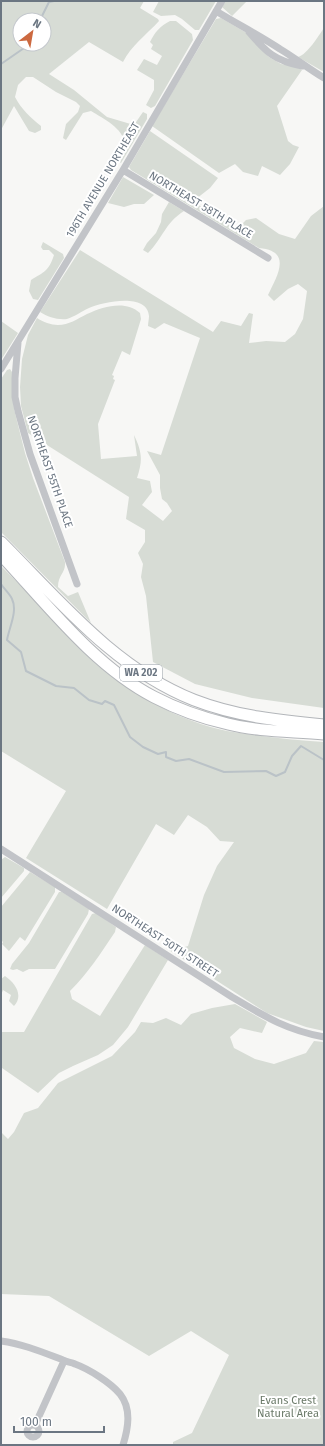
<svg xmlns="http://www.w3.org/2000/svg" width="325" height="1446" viewBox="0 0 325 1446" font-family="'Fira Sans',sans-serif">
<rect width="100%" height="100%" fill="#f7f7f5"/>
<path fill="#d7dcd5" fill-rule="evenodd" d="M1,1H144L140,8L158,19L159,21C146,35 131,46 123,62L89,42L49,74L74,90L107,117L134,125L143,112L147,114V119L121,163L115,158L119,149L125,144C123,128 104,119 91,111L83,113L66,140L63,138L66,124L78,112L80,106L76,102L56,92L33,77H26L18,85L15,97C21,109 31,118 41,126V130L35,133L29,131L14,106L1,130ZM20,20H44V44H20Z
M159,1H216L199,30H195L182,19L175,15L161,16L153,12Z
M226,1H247L232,16L222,7Z
M221,18L245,32L269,57L281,64L297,67L302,70L277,106L288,141L293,145L299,147L290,164L280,175L262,166L258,176L243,172L235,164L219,173L152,126L216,19Z
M170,21H176L192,34L193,40L155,106L151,108L146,105L154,90V80L137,70L144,59L157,65L162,56L151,49L153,45L150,42C155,32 160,26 170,21Z
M324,28V72L298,57C308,54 318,36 324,28Z
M150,131L218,178L210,188L196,199L197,204L237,229L246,220L256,218L279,234L295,239L311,216L324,206V708L252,698L195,684L153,662L146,596L141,577L143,564L138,553L145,542V530L126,519L129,497L28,433L21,406L20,387L22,359L28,335L37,318C43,322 51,325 58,325C69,325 77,319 87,314C104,306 126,300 140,313L141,319L130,355L122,351L112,375L114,376L113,379L115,380L98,424L101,459L137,456L134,435C142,452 143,460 137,478L150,481L152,492L142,505L163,521L172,511L167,503L162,499L160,488V475L147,451L161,455L200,338L164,323L155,329L148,326C148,323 149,319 149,316C147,292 103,302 89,308C82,311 74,317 67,319C57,320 48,317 40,312L80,250L213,332L221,321L241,326L249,313L253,314L249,343L266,341L285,342L295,334L303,319L307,291L298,284L288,289L274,301L268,295C277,276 293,251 259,248L131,170L129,167Z
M123,177L154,195L144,204H134L124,207L108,203Z
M169,202L184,211C165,223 163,238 148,253L143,250L147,243L156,233L161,222L162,214Z
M43,242L63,254L64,258L38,300L33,299L29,291L31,280C44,272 49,271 54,255L49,250H43L41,247Z
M1,321L18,333L1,360Z
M10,369L12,372L14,409L25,453L33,478L65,562C66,573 58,575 58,587L68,596L78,592L91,623L1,532V379L7,370Z
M1,566C33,597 61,632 94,662C128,693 182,722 227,731C259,736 292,740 324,742V1031L306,1027L267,1013L169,950L171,947L178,949L188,946L204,895L217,866L234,842L220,841L207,827L188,815L174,835L156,824L107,909L26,858L66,791L1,751Z
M5,857L24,868V871L1,898V860Z
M30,872L55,887V892L25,941L20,937L9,951L2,944L3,942L1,940V907Z
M59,892H62L89,909L88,914L55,969H29L23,972L17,969L13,970L10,969L12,964L29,943Z
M96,913L116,927L115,932C101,953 88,973 70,991L72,999L100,1016L145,945L168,960L128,1027L113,1045L98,1055L73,1066L59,1073L38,1093L2,1068L1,1069V1032H24L92,914Z
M5,976C15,983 24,995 14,1006L9,1001L11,995L3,990L1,995V979Z
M235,1004L267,1022L262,1033L240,1028L230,1037L234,1048L255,1059L274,1064L306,1053L314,1041L324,1042V1445H173V1442L192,1433L229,1355L191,1331L149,1356L49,1296L1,1294V1132L8,1139L14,1132L24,1113L38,1108L58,1083L112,1056L135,1032L141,1022L153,1023L166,1018L181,1025L191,1014L212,1008Z"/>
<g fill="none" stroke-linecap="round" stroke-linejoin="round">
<path stroke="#bac2c7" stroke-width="2" d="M40,20L49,2L54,1
M1,64L27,46L28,44
M1,584C4,589 10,594 12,599C18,611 9,628 7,640L21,652L26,671L56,686L74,688L89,700L102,704L105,701L114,705L130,737L143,747L158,754L166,752V757L176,761L189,759L224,772L266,771L276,776L285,772L292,756L301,746L324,760"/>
<defs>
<path id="primary" d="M1,542C59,600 115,669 194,700C235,716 280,721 324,725
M1,555C47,604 94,666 154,697C177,709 202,718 228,724C259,732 292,731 324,734"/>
</defs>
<use href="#primary" stroke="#b3b6ba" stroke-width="13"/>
<path stroke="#c2c4c8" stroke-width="7" d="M216,11C237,24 259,35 280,49C295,58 309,69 324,78
M249,32C266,52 275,61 302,66
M123,170L268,258
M18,343L15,378V397L18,411L30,454L77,584
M1,369L123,170L222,1
M1,849L232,997C264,1016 286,1030 324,1037
M1,1341C23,1344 42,1352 63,1360C66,1362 71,1362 75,1364C89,1369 111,1383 120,1394C132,1409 128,1429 123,1445
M27 1431a6 6 0 1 1 12 0a6 6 0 1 1-12 0Z
M35,1425L64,1361"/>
<use href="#primary" stroke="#fff" stroke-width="11"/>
</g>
<g text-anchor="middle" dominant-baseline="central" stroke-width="4" stroke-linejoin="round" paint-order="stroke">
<rect fill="#fff" stroke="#979fa8" stroke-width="1" x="120" y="665" width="42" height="16" rx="3"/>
<g font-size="10" font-weight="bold" fill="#6b7682">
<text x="141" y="673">WA 202</text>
</g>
<g font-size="11" fill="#6b7682" stroke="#fff">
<text transform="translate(103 180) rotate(-59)">196TH AVENUE NORTHEAST</text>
<text transform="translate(201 205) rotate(31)">NORTHEAST 58TH PLACE</text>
<text transform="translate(50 472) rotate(71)">NORTHEAST 55TH PLACE</text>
<text transform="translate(165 941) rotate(33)">NORTHEAST 50TH STREET</text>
</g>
<g font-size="11" fill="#6b7a69" stroke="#fff">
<text x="288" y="1400">Evans Crest<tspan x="288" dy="13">Natural Area</tspan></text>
</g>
</g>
<rect width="325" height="1446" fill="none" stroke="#6b7682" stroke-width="4"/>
<g transform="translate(32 32) rotate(31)"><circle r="19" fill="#ffffff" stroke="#c4c8cd"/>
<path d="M0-3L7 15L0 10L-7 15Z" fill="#cc6940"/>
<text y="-6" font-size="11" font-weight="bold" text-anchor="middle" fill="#6b7682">N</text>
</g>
<path d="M14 1426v6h90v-6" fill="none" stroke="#6b7682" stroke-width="2"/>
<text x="20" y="1426" font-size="12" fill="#6b7682" stroke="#ffffff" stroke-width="3" paint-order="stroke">100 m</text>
</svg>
